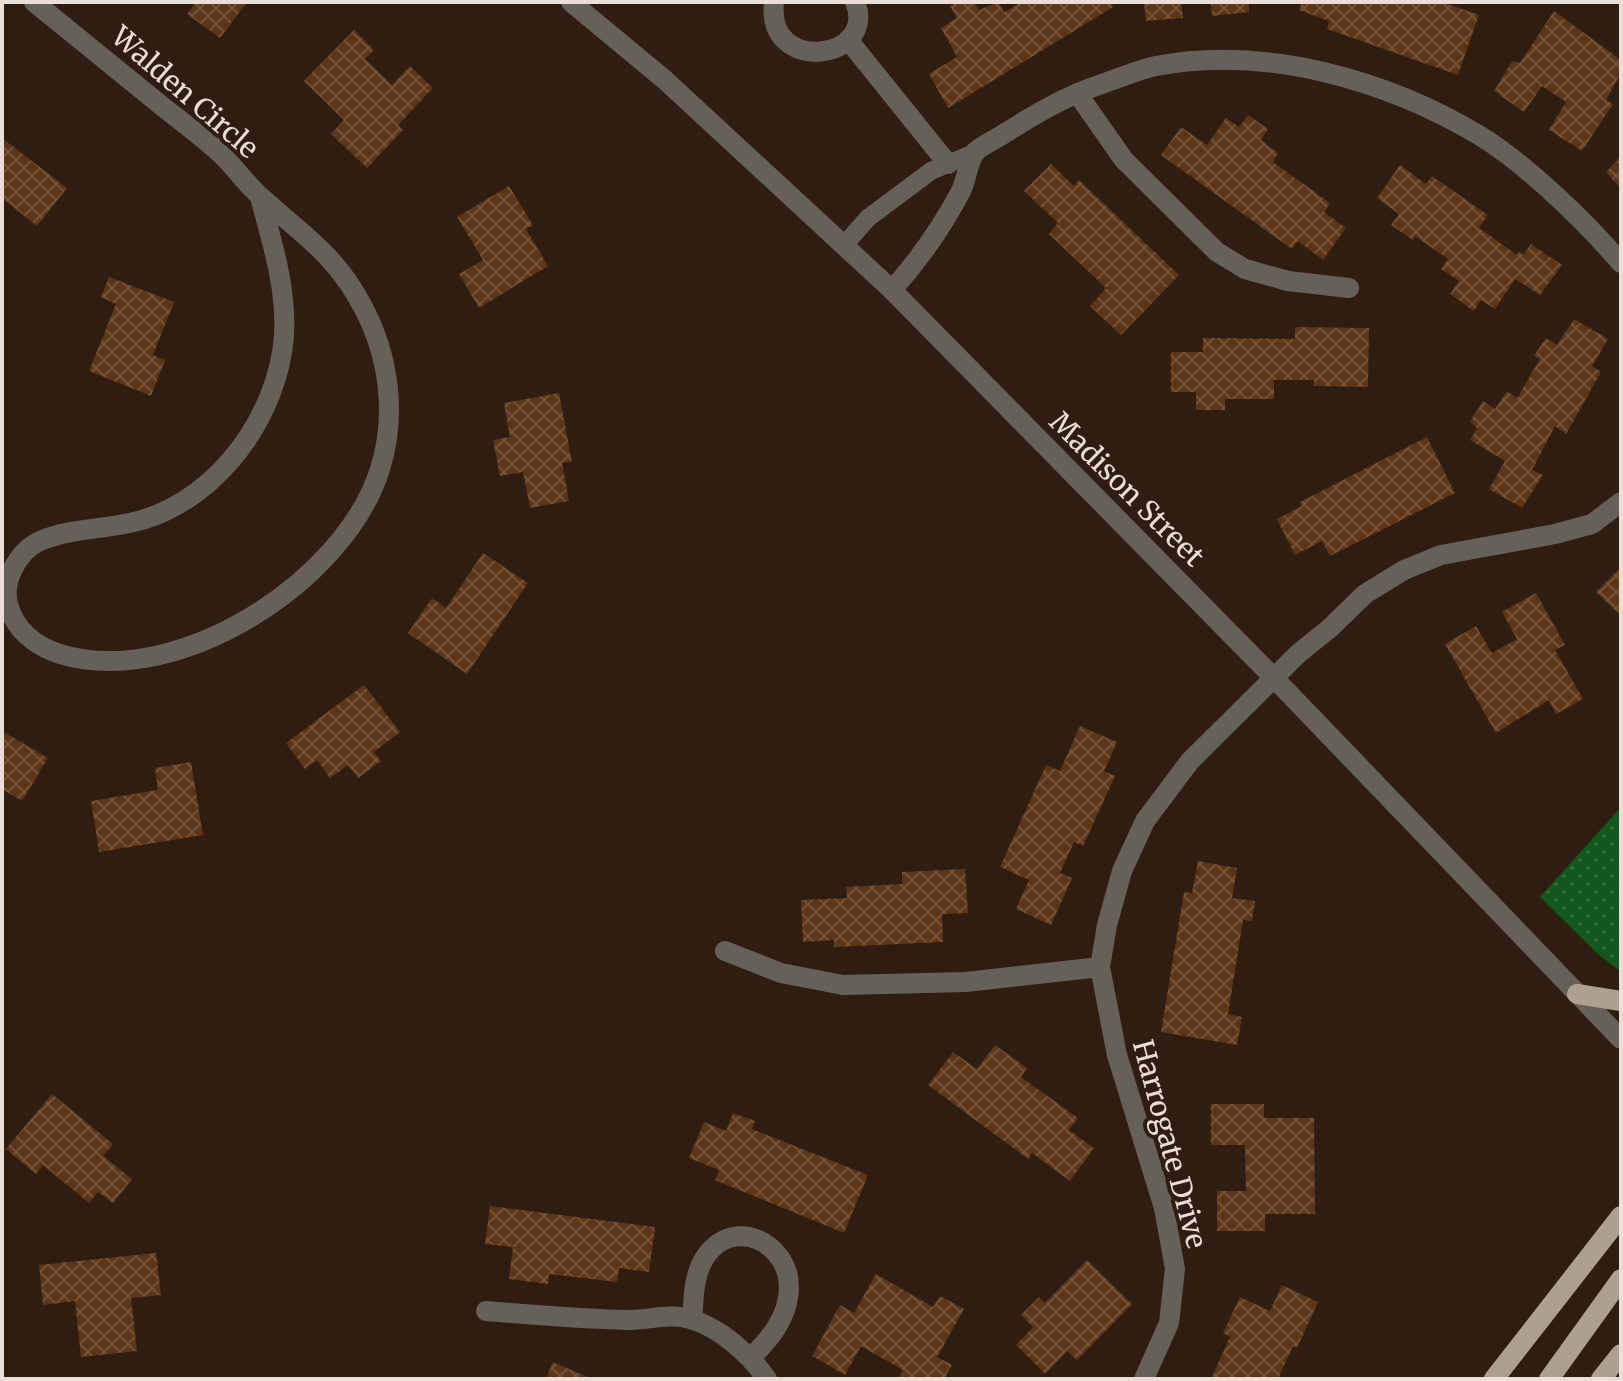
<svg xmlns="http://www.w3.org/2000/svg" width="1623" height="1381" viewBox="0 0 1623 1381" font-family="Merriweather,serif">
<defs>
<pattern id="park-dots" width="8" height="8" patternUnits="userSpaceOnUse" patternTransform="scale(2)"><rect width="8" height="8" fill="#12571b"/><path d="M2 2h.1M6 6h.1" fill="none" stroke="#356f3b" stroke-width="1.8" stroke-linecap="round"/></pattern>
<pattern id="building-cross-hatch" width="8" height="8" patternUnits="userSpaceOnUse" patternTransform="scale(2)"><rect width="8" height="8" fill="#5c3516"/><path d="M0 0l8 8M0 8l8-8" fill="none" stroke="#745237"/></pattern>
</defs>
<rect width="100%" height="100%" fill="#2e1d10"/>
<path fill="url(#park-dots)" d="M1621,807V972L1600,956L1540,897Z"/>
<path fill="url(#building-cross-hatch)" d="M196,2H247L220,38L187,14Z
M957,2H974L979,10L998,2L1004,12L1022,2H1110L1113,7L948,108L929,74L957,57L941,28L957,18L950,6Z
M1144,2H1181L1183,18L1146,21Z
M1211,2H1249V12L1212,16Z
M1302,2H1442L1479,15L1458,75L1327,29L1329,21L1299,10Z
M1554,11L1621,60V73L1606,100L1613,104L1582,151L1549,130L1566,102L1542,86L1524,112L1494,91L1512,61L1520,63Z
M354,30L374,50L365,59L392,85L410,66L433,88L398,125L403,130L367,168L331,134L344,120L304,81Z
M1248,115L1268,129L1261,140L1278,153L1273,162L1330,203L1324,212L1346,228L1323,260L1298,241L1292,249L1161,155L1181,127L1207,145L1226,118L1239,127Z
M2,138L67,188L37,226L2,198Z
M1621,156V189L1606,172Z
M1051,164L1074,186L1079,180L1179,275L1121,335L1090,306L1106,288L1049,234L1058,223L1024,191Z
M1400,165L1426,184L1432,176L1488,215L1479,228L1517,255L1519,251L1523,255L1531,244L1562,265L1540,295L1515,279L1495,309L1481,300L1474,311L1450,294L1459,281L1441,269L1448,259L1415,236L1413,240L1391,225L1399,214L1377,198Z
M509,186L533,225L526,229L548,266L479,308L459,274L483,260L457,217Z
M109,277L174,302L153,355L165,360L151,396L89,371L116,304L101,297Z
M1574,319L1608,339L1592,366L1601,372L1566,434L1555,426L1532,470L1543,475L1522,508L1489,489L1505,461L1470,440L1477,428L1470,422L1483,401L1495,409L1507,391L1517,398L1540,359L1534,356L1546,338L1557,345Z
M1295,327L1369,328L1368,387L1314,386V380H1274V399H1225V410H1196V392H1171V352H1203V338L1295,339Z
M559,393L572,462L562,463L569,501L530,508L523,472L500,476L493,440L510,437L504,403Z
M1427,437L1455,493L1330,556L1322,541L1295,555L1277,519L1302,506L1300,502Z
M483,553L528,583L467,674L408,633L432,598L446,608Z
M1621,567V616L1596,592Z
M1536,593L1565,645L1555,650L1583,699L1556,714L1549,700L1496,733L1445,644L1476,626L1492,653L1517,639L1502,612Z
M364,685L400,732L374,752L381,761L358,778L348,765L330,778L317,760L305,769L286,743Z
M1080,726L1117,742L1104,771L1115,776L1083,846L1074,842L1060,873L1072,878L1051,925L1016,909L1029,880L1000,867L1046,765L1060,771Z
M2,731L48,758L22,801L2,789Z
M191,762L203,835L99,852L91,801L158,790L155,768Z
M1198,861L1237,868L1232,898L1255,901L1252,921L1243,920L1228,1014L1242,1017L1237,1045L1161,1032L1184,892L1192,893Z
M965,869L968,913L942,914L943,942L834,947V940L803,942L801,900L847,898L846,887L902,884V872Z
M995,1045L1027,1068L1021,1077L1078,1118L1069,1130L1094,1148L1070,1181L1032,1153L1028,1159L928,1085L953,1052L977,1069Z
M52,1094L113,1144L103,1156L132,1179L113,1203L98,1192L89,1203L43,1165L36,1174L6,1149Z
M1211,1104H1264V1118H1314L1315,1214H1265V1231H1217V1191H1246L1245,1145H1211Z
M733,1113L755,1121L752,1129L868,1175L844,1233L715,1180L719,1170L689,1158L704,1122L726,1131Z
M490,1206L655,1227L649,1272L619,1268L617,1282L549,1274L548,1284L509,1279L513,1247L485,1244Z
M156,1253L161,1295L131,1298L137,1351L81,1357L75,1301L43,1305L39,1265Z
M1087,1260L1132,1304L1077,1360L1067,1351L1045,1374L1016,1345L1033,1327L1021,1315L1039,1297L1045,1303Z
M876,1274L933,1307L940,1296L964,1309L937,1357L952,1365L944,1379H898L903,1370L861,1346L845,1375L812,1356L840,1305L854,1313Z
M1282,1285L1318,1302L1297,1348L1293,1346L1278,1379H1211L1230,1337L1223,1333L1240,1297L1270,1311Z
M553,1362L592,1379H546Z"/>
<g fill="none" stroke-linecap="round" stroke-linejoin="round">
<path stroke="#666158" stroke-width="18" d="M845,244L868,218L931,171L974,153"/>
<path stroke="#666158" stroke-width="20" d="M34,2C75,35 116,69 157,102C179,120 202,136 222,155C236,169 247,185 262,198C303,235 336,255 363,307C389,356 397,415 380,469C345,582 176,690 60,654C35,646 15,630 8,604C2,581 18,551 40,541C73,527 111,530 145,519C221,495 278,414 284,336C287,289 272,242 260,197
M774,2C765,76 879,60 855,2
M849,41L948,164
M1077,93L1124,160L1217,252L1245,269L1288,281L1349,288
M892,290C919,260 942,227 961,191C967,179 968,160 976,151C983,145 994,140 1002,135C1034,115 1063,97 1099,85C1117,79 1137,70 1156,66C1265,45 1388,80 1482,137C1528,166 1585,221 1621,263
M725,951L781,973L843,985L966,982L1100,967
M486,1311C533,1315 581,1319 628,1320C648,1320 671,1313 690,1319C721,1328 749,1354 767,1379
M692,1319C694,1299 693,1277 704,1259C741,1197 844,1273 751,1357
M1144,1379L1169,1323L1175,1269L1164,1208L1117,1055L1100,967L1107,925L1122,871L1145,821L1190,761L1299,653L1330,628L1365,594L1404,570L1441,555L1555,534L1592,524L1621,502"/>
<path stroke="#666158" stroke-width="20" d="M571,2L665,80L892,290L1274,678L1621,1039"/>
<path stroke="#aca18e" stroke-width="20" d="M1577,994L1621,1001
M1494,1379L1621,1216
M1549,1379L1621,1279
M1601,1379L1621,1354"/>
</g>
<g text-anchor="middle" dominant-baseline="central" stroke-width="8" stroke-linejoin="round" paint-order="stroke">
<g font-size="28" fill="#eaded6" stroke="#2e1d10">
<text transform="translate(185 92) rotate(41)">Walden Circle</text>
<text transform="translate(1127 489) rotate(45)">Madison Street</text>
<text transform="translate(1170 1144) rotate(75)">Harrogate Drive</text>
</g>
</g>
<rect width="1623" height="1381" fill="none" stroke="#eaded6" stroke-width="8"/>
</svg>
